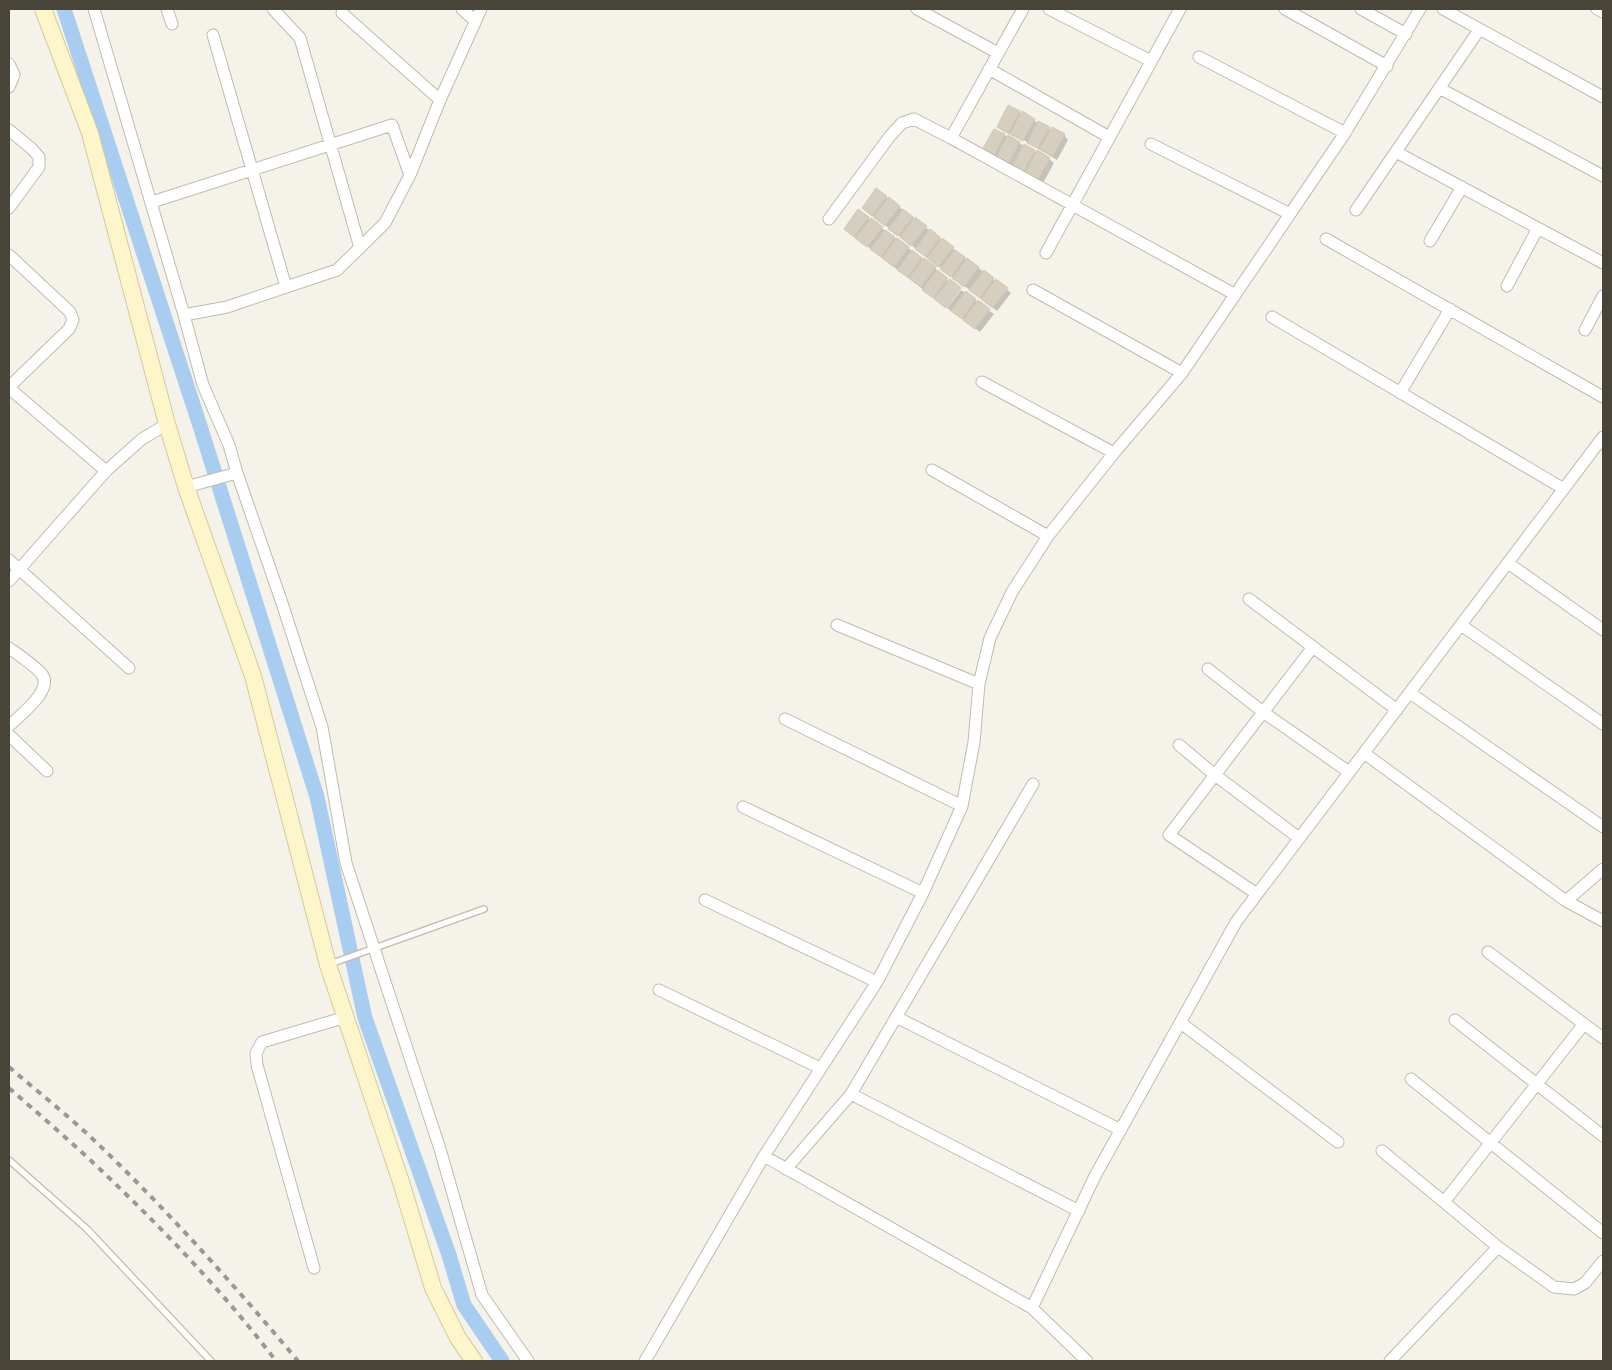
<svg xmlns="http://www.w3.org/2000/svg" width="1612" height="1370" viewBox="0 0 1612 1370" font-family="Arial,sans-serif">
<rect width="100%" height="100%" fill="#f5f2ea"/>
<path fill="#0003" d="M1019,112L1034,120L1038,124L1064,135L1068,140L1057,160L1015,135V137L1003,131L998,127Z
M994,130L1020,143L1024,147L1049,159L1054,163L1043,183L988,154Z
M886,197L1011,293L997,311L868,212Z
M868,218L935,268L949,282L938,301L850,233Z
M961,290L994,314L980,332L952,310L951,311L947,308Z"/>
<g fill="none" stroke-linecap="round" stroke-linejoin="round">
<path stroke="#a8cdf0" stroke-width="15" d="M64,9L200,426L317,797L365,1018L449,1255L464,1305L502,1361"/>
</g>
<path fill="#d6cfbf" stroke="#d1c8b3" d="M1008,105L1020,111L1008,133L997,127Z
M1022,111L1035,119L1023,141L1010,134Z
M1038,121L1050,127L1038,148L1027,143Z
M1052,127L1065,134L1053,156L1039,149Z
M994,129L1005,134L994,156L982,150Z
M1008,135L1020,142L1008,164L996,157Z
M1024,144L1035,150L1024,172L1012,166Z
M1037,150L1050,158L1038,180L1025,173Z
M876,188L887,196L872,216L862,208Z
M889,197L900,206L885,226L873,217Z
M858,209L869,217L854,237L844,229Z
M903,209L913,217L898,236L888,229Z
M915,217L927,226L911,246L900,237Z
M871,218L883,227L867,247L855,238Z
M930,229L940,237L926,257L915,249Z
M885,230L895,237L881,257L870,249Z
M897,238L909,247L894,267L882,258Z
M942,238L954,247L938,267L927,258Z
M912,250L922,258L908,277L897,270Z
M955,250L965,257L951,277L940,269Z
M924,258L936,267L921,287L909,278Z
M967,258L979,267L964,287L952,278Z
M937,270L948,278L933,298L922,290Z
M984,270L994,278L980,298L969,290Z
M950,279L961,288L946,308L934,299Z
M996,279L1008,288L993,308L981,299Z
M966,291L976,299L962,319L951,311Z
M978,300L990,309L975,329L963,320Z"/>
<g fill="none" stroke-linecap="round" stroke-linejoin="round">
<defs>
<path id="lane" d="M330,964L484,909
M9,1160L87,1229L211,1361"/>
<path id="street" d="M94,9L184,315
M167,9L172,24
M273,9L300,38L360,248
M462,9L475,21
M917,9L998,53
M1049,9L1151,61
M1285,9L1387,66
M1361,9L1406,34
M1443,9L1603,97
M1597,9L1603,12
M342,13L440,100
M213,35L286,287
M1199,57L1345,133
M9,64L14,75L9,87
M989,69L1109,137
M1439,88L1603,176
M9,130L32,149L39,157V167L9,208
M951,138L1023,9
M1151,144L1290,214
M1396,152L1603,263
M152,202L392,125L410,175
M1356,210L1479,30
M829,219L890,136L902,123L914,119L951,138L1234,294
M1326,239L1603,397
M1430,241L1462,187
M1046,253L1180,9
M9,255L70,312L73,320L69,329L9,387
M1507,286L1538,228
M1033,290L1182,373
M1272,317L1564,489
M1585,330L1603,296
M982,382L1114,453
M9,388L106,471
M1400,393L1450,309
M932,470L1048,536
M237,473L282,603L322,727L346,863L440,1149L482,1295L528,1361
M186,487L237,473L229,445L203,385L184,315L227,307L337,270L385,223L410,175L440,100L481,9
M9,560L129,668
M1508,563L1603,630
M9,581L106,471L142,439L167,424
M1249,599L1397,710
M837,625L979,684
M1461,625L1603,724
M9,648C19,655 31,663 40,672C57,688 20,715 9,726
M1208,669L1263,712L1349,772
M1410,693L1603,827
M785,719L962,806
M9,735L47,771
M1179,745L1215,775L1299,838
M1364,753L1566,901
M743,807L923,893
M1603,869L1566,901L1603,921
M1257,894L1169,835L1313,647
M705,900L877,982
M1488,952L1584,1024
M659,990L820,1068
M896,1017L1121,1130
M1455,1020L1603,1136
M1181,1023L1338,1142
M1411,1079L1603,1233
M851,1094L1079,1211
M1382,1151L1444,1202
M764,1156L1032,1308
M786,1169L851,1094L1033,784
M1498,1247L1554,1287L1574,1289L1585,1283L1603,1261
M314,1268L257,1065L256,1053L262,1042L346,1017
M645,1361L764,1156L877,982L923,893L962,806L974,742L979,684L990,638L1012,592L1048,536L1114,453L1182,373L1345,133L1420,9
M1087,1361L1032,1308L1095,1176L1236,922L1603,437
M1390,1361L1498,1247L1444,1202L1584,1024L1603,1038"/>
<path id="secondary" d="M43,9L90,133L167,424L186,487L253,676L328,965L401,1182L433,1288L458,1338L474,1361"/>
</defs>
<use href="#lane" stroke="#c0bbad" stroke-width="8"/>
<use href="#street" stroke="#c0bbad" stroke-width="13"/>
<use href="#secondary" stroke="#d4c99a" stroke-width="18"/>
<use href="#lane" stroke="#fff" stroke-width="5.5"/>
<use href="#street" stroke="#fff" stroke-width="11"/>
<use href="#secondary" stroke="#fef6cb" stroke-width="16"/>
<path stroke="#989898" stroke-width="4" stroke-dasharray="6 6" stroke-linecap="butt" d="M9,1067C38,1092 70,1117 98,1144C169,1212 235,1286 298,1361
M9,1088C41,1116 74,1144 105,1174C166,1232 225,1294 276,1361"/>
</g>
<rect width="1612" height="1370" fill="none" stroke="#494438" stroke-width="20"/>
</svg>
